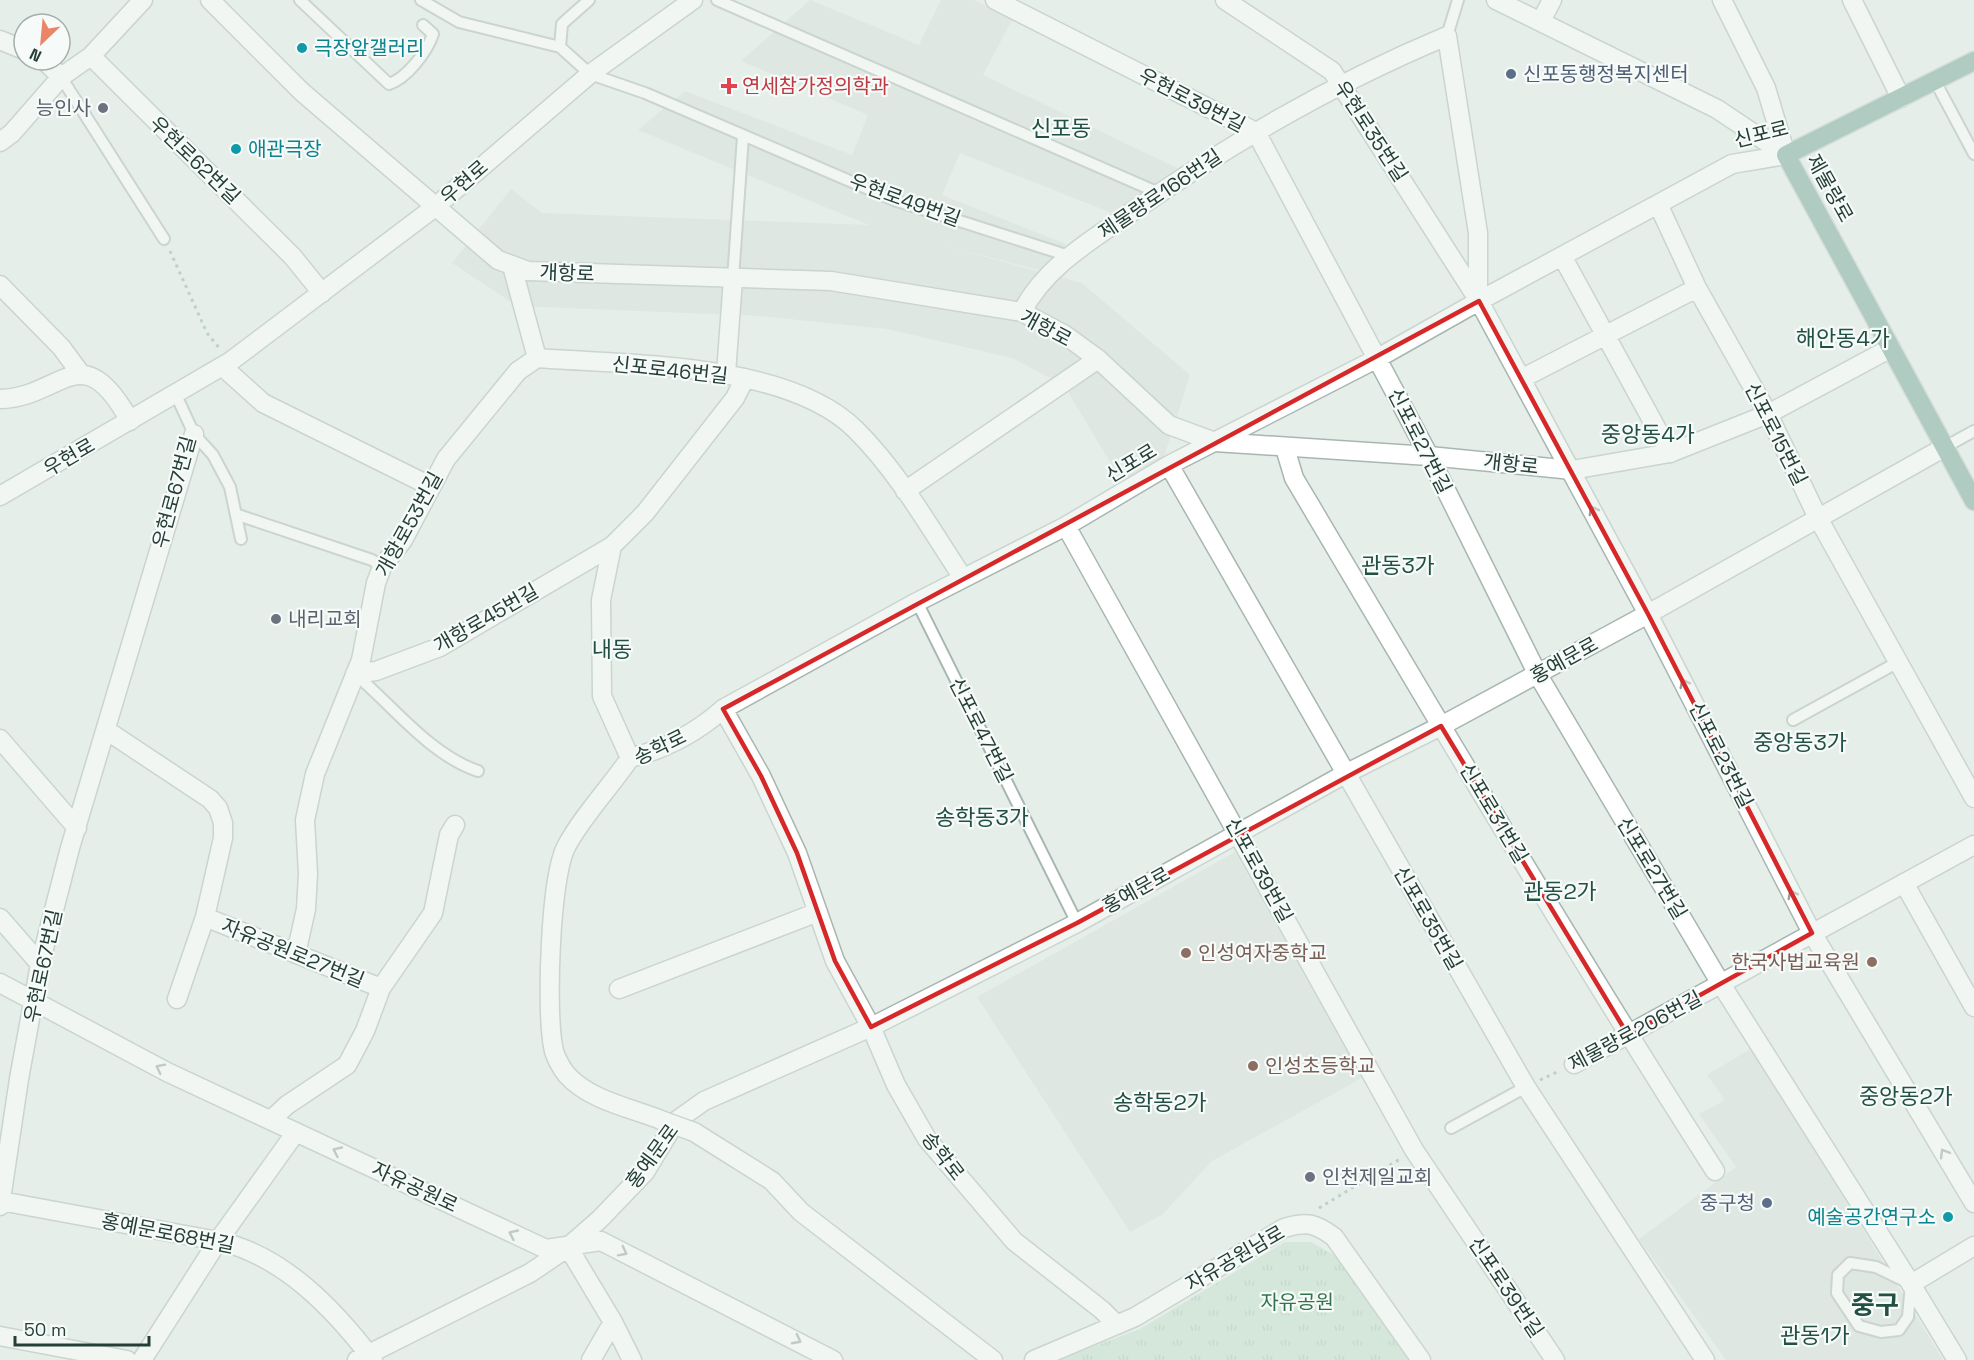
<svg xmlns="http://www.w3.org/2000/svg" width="1974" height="1360" viewBox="0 0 1974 1360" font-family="'Space Grotesk','Noto Sans KR',sans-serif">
<defs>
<pattern id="grass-tufts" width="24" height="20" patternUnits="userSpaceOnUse" patternTransform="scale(1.5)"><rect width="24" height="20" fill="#c0ddc8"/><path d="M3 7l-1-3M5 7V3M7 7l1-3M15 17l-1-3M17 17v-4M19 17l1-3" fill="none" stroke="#a5bfad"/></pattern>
</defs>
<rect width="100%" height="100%" fill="#e6eeea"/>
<path fill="#d4ded9" d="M810,0L919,45L941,0H974L1012,20L983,75L1177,168L1112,213L960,153L942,195L1066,244L1043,271L934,243L1082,283L1190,375L1162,463L1123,484L1064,385L1012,358L887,329L760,316L517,306L452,263L511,189L542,213L869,225L638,130L685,91L852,155L868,115L741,61Z
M1235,852L1362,1078L1212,1161L1163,1214L1130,1232L977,997Z
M1752,1048L1943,1360H1726L1639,1239L1736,1167L1699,1114L1725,1100L1707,1075Z"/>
<path fill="url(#grass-tufts)" d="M1285,1242H1311L1336,1256L1408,1360H1057L1140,1329Z"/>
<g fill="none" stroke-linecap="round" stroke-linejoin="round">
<defs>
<path id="service" d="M300,0L389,84C407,78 427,52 433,34L423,25
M421,0L459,22L560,47
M589,0L562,24L560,47L590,74L645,93L894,200L1069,256
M717,0L1159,193
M1447,36L1458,0
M61,77L164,239
M1935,81L1974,154
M733,279L743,136
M176,395L194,434L213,455L230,487L241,539
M1945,447L1974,431
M238,515L372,560L382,567
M917,602L1077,923
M355,674C393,706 430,755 478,771
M1793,720L1900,661
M1451,1128L1526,1087
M1850,1263L1876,1267L1911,1284L1908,1317L1899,1330L1881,1332L1859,1326L1837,1293L1838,1275Z"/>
<path id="minor" d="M995,0L1256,132L1429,456L1538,675L1721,984L1911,1284L1957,1360
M1225,0L1332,71L1479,301L1648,614L1812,933L1974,1203
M1852,0L1901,98
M1541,21L1552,0
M0,40L24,50
M91,56L143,0
M44,60L61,77
M0,142L12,133L61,77L91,56L293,257L322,293
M1658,204L1697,288L1768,414L1818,518L1974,798
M1562,256L1670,453
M512,266L537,358
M0,285L61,347L81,374
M1022,312C1044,268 1090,241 1129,214C1229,144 1334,83 1447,36L1478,233V299
M537,358C629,365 788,362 856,430C899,473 930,528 963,578
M223,367L263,403L430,486
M726,373L733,279
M1521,379L1697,288
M0,399C62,398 81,333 130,421
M1285,448L1294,478C1432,711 1569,943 1715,1171
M1169,465L1526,1087L1705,1360
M905,491L1098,359
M1066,526L1414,1150L1555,1360
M612,546L601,600L602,696L630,758
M355,674L376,671L440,647L612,546L645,513L735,398L745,378
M723,709L761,776L797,853L835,961L871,1027L896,1085L927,1139L1014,1241L1102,1310L1117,1325
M106,730L210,799L218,808L223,823V838L205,917L177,999
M0,739L77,828
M1904,883L1974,1007
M205,917L381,988
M0,918L40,964
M296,954L306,909L308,874L305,820L315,774L361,660L376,583L382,567L403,540L446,459L518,371L537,358
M0,983L167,1072L546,1249L601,1241L833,1360
M619,989L818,912
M271,1120L287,1105L347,1065L365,1031L381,988L433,913L449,835L455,825
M661,1120C631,1108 589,1100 567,1075C561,1068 554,1055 553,1046C546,1010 550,878 566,847C580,819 612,785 630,758C666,749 696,733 723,709L917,602L1066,526L1169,465L1378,358L1479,301L1732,164L1786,155L1766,88L1722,0
M694,1132L772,1181L801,1212L993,1360
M1,1201L218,1241C283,1255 334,1309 373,1360
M0,1206L19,1079L40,964L70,848L194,434
M568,1247L613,1322L632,1360
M0,1336L127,1360
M142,1360L218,1241L296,1132
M357,1360L530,1273L567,1248
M591,1360L613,1322
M1034,1360L1135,1317L1284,1228C1307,1221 1315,1223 1334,1237L1421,1360"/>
<path id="tertiary" d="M210,0L302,92L498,260L528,271L831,281L1022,312L1065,335L1098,359L1169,425L1215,442L1429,456L1572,470L1670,453L1768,414L1891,348
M0,496L231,361L435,207L590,74L693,0
M1574,1064L1974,845
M568,1247L600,1219L645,1172L676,1121L704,1101L871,1027L1077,923L1345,774L1441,726L1648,614L1945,447
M1911,1284L1974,1246"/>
<path id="secondary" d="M1496,0L1717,109L1786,155"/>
<path id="primary" d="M1974,61L1786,155L1974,501"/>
</defs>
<use href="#service" stroke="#a8b6b1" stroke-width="14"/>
<use href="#minor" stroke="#a8b6b1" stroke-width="21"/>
<use href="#tertiary" stroke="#a8b6b1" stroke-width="21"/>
<use href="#secondary" stroke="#a5b9b1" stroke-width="21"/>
<use href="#primary" stroke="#c2c9c7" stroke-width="21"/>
<path stroke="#88afa2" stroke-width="3" stroke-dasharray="3 4.5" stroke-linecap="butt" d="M170,251L207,333L220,349
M1540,1080L1559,1071
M1319,1208L1400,1159"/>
<use href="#service" stroke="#fff" stroke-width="10"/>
<use href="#minor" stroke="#fff" stroke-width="18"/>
<use href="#tertiary" stroke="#fff" stroke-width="18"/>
<use href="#secondary" stroke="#fff" stroke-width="18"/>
<use href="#primary" stroke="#6da092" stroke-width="18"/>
<defs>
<path id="minor-bridge" d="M661,1120L694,1132"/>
</defs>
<use href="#minor-bridge" stroke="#a8b6b1" stroke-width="21" stroke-linecap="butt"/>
<use href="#minor-bridge" stroke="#fff" stroke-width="18"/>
</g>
<defs><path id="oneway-chevron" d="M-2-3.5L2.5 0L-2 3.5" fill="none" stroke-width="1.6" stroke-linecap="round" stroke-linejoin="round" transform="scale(1.5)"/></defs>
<g stroke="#929f9c">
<use href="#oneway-chevron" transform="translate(1593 510) rotate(-118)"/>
<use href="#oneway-chevron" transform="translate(1684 683) rotate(-117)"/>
<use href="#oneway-chevron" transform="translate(1792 894) rotate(-117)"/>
<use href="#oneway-chevron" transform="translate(160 1068) rotate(-153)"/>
<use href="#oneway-chevron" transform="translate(337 1151) rotate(-155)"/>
<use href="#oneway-chevron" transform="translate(1944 1153) rotate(-121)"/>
<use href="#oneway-chevron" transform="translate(513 1234) rotate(-155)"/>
<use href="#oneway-chevron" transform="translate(623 1252) rotate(27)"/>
<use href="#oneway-chevron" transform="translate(797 1340) rotate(28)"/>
</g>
<path d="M0 0H1974V1360H0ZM1479,301L1648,614L1812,933L1628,1035L1441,726L1077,923L871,1027L835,961L797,853L761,776L723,709Z" fill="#e6eeea" fill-opacity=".55" fill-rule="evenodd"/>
<path fill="none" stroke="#d62828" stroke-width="4.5" stroke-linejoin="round" d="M1479,301L1648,614L1812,933L1628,1035L1441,726L1077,923L871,1027L835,961L797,853L761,776L723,709Z"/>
<g fill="#0f9aa8" stroke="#f6faf8" stroke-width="2">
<circle cx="302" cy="48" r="6"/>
<circle cx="236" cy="149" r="6"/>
<circle cx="1948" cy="1217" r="6"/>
</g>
<g fill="#5c6f8a" stroke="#f6faf8" stroke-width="2">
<circle cx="1511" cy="74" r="6"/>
<circle cx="1767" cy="1203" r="6"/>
</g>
<path fill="#e0444e" stroke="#f6faf8" stroke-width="2" d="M726 77h6v6h6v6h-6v6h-6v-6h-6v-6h6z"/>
<g fill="#6b7280" stroke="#f6faf8" stroke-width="2">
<circle cx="103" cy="108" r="6"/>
<circle cx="276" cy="619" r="6"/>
<circle cx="1310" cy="1177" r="6"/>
</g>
<g fill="#8d6e63" stroke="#f6faf8" stroke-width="2">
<circle cx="1186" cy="953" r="6"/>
<circle cx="1872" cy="962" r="6"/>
<circle cx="1253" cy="1066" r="6"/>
</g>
<g text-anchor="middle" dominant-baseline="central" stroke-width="4.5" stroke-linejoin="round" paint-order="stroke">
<g font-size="20" fill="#0d838f" stroke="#f6faf8" text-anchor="start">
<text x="314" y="48">극장앞갤러리</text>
<text x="248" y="149">애관극장</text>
<text x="1936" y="1217" text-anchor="end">예술공간연구소</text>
</g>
<g font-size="20" fill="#4e5e75" stroke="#f6faf8" text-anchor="start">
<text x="1523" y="74">신포동행정복지센터</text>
<text x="1755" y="1203" text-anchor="end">중구청</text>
</g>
<g font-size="20" fill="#be3a42" stroke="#f6faf8" text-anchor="start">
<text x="742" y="86">연세참가정의학과</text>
</g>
<g font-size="20" fill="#253f38" stroke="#f6faf8">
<text transform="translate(1192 100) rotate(27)">우현로39번길</text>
<text transform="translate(1371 131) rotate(57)">우현로35번길</text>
<text transform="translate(1761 134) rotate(-14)">신포로</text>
<text transform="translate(195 160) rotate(44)">우현로62번길</text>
<text transform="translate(464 182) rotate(-41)">우현로</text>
<text transform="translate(1830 188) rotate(61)">제물량로</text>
<text transform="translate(1160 194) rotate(-34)">제물량로166번길</text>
<text transform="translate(905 200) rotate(20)">우현로49번길</text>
<text transform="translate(567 273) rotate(2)">개항로</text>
<text transform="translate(1046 328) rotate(28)">개항로</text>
<text transform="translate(670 370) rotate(6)">신포로46번길</text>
<text transform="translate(1776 434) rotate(63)">신포로15번길</text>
<text transform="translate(1420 441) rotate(63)">신포로27번길</text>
<text transform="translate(69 457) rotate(-30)">우현로</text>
<text transform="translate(1131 463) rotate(-31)">신포로</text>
<text transform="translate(1511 464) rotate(6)">개항로</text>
<text transform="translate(174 492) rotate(-75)">우현로67번길</text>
<text transform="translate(409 524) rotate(-61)">개항로53번길</text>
<text transform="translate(486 618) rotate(-30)">개항로45번길</text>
<text transform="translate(1564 660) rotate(-29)">홍예문로</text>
<text transform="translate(981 730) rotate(63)">신포로47번길</text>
<text transform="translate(660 747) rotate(-26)">송학로</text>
<text transform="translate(1721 755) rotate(63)">신포로23번길</text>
<text transform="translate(1494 813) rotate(59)">신포로31번길</text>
<text transform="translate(1652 868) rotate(59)">신포로27번길</text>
<text transform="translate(1259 870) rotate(61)">신포로39번길</text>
<text transform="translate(1136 890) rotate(-29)">홍예문로</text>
<text transform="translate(1428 918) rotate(60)">신포로35번길</text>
<text transform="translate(293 953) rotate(22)">자유공원로27번길</text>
<text transform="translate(43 966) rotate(-78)">우현로67번길</text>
<text transform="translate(1635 1031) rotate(-28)">제물량로206번길</text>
<text transform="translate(652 1156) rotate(-54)">홍예문로</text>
<text transform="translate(943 1156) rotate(52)">송학로</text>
<text transform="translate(415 1187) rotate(25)">자유공원로</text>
<text transform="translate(168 1233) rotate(11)">홍예문로68번길</text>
<text transform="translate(1235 1258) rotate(-30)">자유공원남로</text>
<text transform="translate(1506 1287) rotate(56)">신포로39번길</text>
</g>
<g font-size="20" fill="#5b616d" stroke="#f6faf8" text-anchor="start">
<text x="91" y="108" text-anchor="end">능인사</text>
<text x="288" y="619">내리교회</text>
<text x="1322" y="1177">인천제일교회</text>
</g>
<g font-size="20" fill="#785e54" stroke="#f6faf8" text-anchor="start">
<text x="1198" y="953">인성여자중학교</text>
<text x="1860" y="962" text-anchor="end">한국사법교육원</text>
<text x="1265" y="1066">인성초등학교</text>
</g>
<g font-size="20" fill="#32744a" stroke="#f6faf8">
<text x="1297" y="1302">자유공원</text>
</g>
<g font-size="22" fill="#225044" stroke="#f6faf8">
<text x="1061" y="128">신포동</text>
<text x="1843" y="338">해안동4가</text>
<text x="1648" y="434">중앙동4가</text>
<text x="1398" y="565">관동3가</text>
<text x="612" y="649">내동</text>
<text x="1800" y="742">중앙동3가</text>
<text x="982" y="817">송학동3가</text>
<text x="1560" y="891">관동2가</text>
<text x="1906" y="1096">중앙동2가</text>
<text x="1160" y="1102">송학동2가</text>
<text x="1815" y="1335">관동1가</text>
</g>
<g font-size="26" font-weight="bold" fill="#225044" stroke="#f6faf8">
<text x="1875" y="1305">중구</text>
</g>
</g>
<g transform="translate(42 42) rotate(206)"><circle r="28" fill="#f6faf8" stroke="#a2afab" stroke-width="1.5"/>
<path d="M0-4.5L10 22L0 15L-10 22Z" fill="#ea8667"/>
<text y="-9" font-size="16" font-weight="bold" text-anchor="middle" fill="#253f38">N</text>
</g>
<path d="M15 1336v9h134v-9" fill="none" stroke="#253f38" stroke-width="3"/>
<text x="24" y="1336" font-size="18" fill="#253f38" stroke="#f6faf8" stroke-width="4.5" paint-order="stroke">50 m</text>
</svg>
